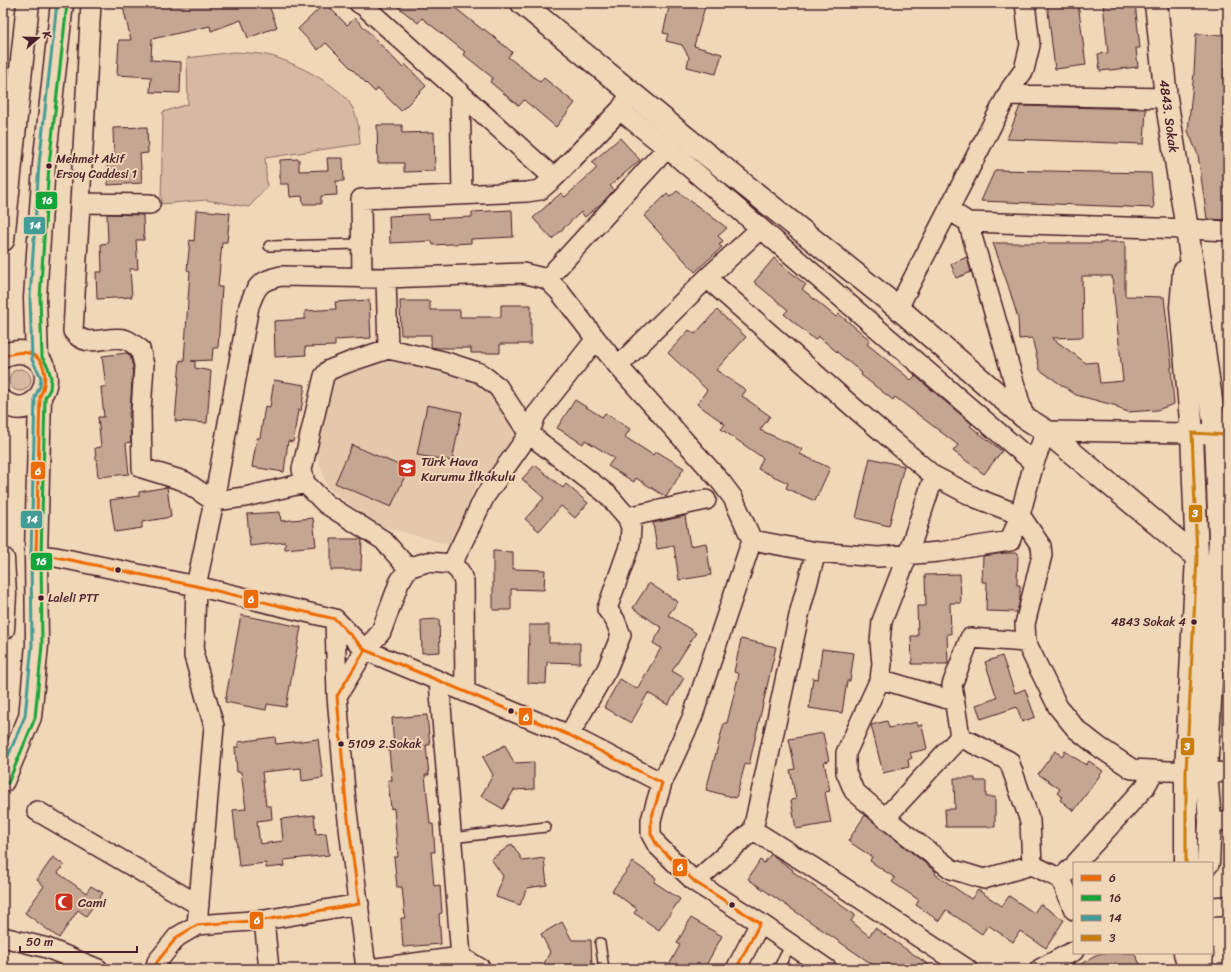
<svg xmlns="http://www.w3.org/2000/svg" width="1231" height="972" viewBox="0 0 1231 972" font-family="Sriracha,sans-serif">
<rect width="100%" height="100%" fill="#f0d7b7"/>
<filter id="ink" filterUnits="userSpaceOnUse"><feTurbulence type="fractalNoise" baseFrequency=".025" numOctaves="2"/><feDisplacementMap in="SourceGraphic" scale="8" xChannelSelector="R" yChannelSelector="G"/><feConvolveMatrix kernelMatrix="1 2 1 2 8 2 1 2 1" color-interpolation-filters="sRGB"/></filter>
<g filter="url(#ink)">
<path fill="#e3c8ac" d="M391,358L434,362L494,389L524,435L476,485L451,545L376,525L328,488L315,450L336,371Z"/>
<path fill="#d5b9a0" stroke="#906c66" d="M234,52C246,53 260,53 271,56C293,62 337,84 349,102C358,115 359,129 360,144L265,158L267,187L249,207L206,200L161,204L163,112L188,104L187,58Z
M9 380a11 11 0 1 1 22 0a11 11 0 1 1-22 0Z"/>
<path fill="#c4a692" stroke="#4a1f2b" fill-rule="evenodd" d="M122,3H153V7L169,3H234L235,7L245,3H268L277,27L248,38L241,20L211,31L210,26L152,39L151,60L181,62L180,93L150,92L151,77L117,75L119,40H131Z
M325,3L347,25L355,18L402,67L405,64L426,86L401,111L378,88L375,92L326,43L318,50L298,29Z
M393,3H449L483,30L484,29L512,52L508,57L540,82L544,78L575,103L556,127L524,100L519,106L490,82L493,78L463,54L465,52L422,18L418,23Z
M670,3H706L694,46L722,54L716,74L687,67L689,57L682,45L666,41L668,34L663,33Z
M1047,3H1078L1086,65L1055,69Z
M1103,3H1135L1140,48H1136L1138,67L1100,71L1098,54L1108,53Z
M1196,34L1226,35L1224,77H1228V220L1207,219L1198,155L1188,131L1194,73Z
M1020,106L1146,109L1144,144L1007,139Z
M377,125H402V133L434,132L435,171L404,172V163H378Z
M147,127L148,153L140,154L142,183L108,185L107,157L114,156L113,128Z
M620,138L640,160L610,186L614,190L604,201L585,217L581,212L552,239L533,218L561,193L565,197L597,168L592,162Z
M327,158H343L344,181H336L337,195L321,196V204H303L302,196L290,197L289,184H280V160L299,159V171L328,170Z
M995,170L1151,173L1154,208L981,201Z
M677,191L727,228L718,236L723,241L719,245L722,247L695,272L644,216L667,194L670,197Z
M196,210L230,213L227,242H222L218,287H222L218,348H213L212,360L191,361H195V368L211,371L207,423L175,421L180,360L184,361L190,271L187,270L190,240L194,241Z
M512,210L513,237L471,239V243L433,245L432,241L390,243L389,216L429,214V219L472,217V212Z
M107,214L143,215L144,240H136L138,269H130L132,297L97,299L96,272H102L101,244L108,243Z
M1103,242H1125V296L1164,297L1172,367H1171L1174,404L1157,410L1128,412L1117,408V406L1076,395L1040,370L1032,338L1019,339L1018,318L1008,285L993,243H1103ZM1082,276H1112L1123,381L1100,383L1097,362L1086,363L1052,338L1083,337Z
M967,257L971,272L956,278L951,264Z
M774,258L806,285L802,289L836,317L839,314L870,340L867,344L911,380L915,376L972,424L970,426L1002,451L984,474L953,451L958,445L895,397L893,400L861,375L862,373L818,336L815,340L784,314L788,310L754,282Z
M369,300L371,338L335,340V346L305,347L306,355L275,357L274,321L305,319V311L336,309L335,302Z
M400,301H430V310H460V317H501V305H531V344H500V353H471V348H437L431,347V335H401Z
M717,310L746,337L716,370L746,390L742,396L770,416L760,430L802,449L800,454L830,468L815,501L786,488L788,483L758,469L763,458L721,429L725,424L697,404L707,390L668,353L689,330L695,334Z
M127,353L130,356L133,366L130,412H129L131,442L126,443L129,474L98,477L95,448L101,447L98,417H104L101,387H106L102,356Z
M274,380L305,385L301,411L298,410L293,442L288,441L284,472L252,467L257,438H260L265,406L270,407Z
M575,400L602,417L605,413L630,429L625,437L653,455L656,451L684,468L666,497L636,478L634,482L608,466L614,458L585,440L583,444L557,428Z
M427,405L462,412L452,461L417,455Z
M352,445L408,469L391,507L335,483Z
M870,458L904,466L889,526L856,518Z
M535,465L563,488L566,484L588,503L575,518L561,506L539,531L525,519L544,498L522,479Z
M167,487L171,517L142,522V528L115,532L110,500L139,496V492Z
M280,512L281,521L313,518L316,546L285,549V542L250,546L247,514Z
M685,516L690,546L706,543L711,575L679,580L674,546L657,549L653,523Z
M331,539H362L361,570H331Z
M493,551L513,552V569L545,570L544,590L511,589V610H493Z
M1005,553H1018L1017,585H1020V600L1017,612L986,611L987,582H982L983,556Z
M960,574L961,603H950L951,634H947L948,664H912L911,636H918L917,606H926L925,575Z
M649,583L678,602L668,615L696,633L672,671L684,678L668,705L648,693L631,723L604,707L620,679L637,689L661,648L653,643L662,628L633,608Z
M241,615L301,627L286,707L267,704L266,710L225,702Z
M439,619L440,652L422,653L421,620Z
M529,625H549V643H580V663L547,662L546,684L528,683Z
M741,639L776,647L749,765L745,764L736,798L706,790L724,723H727L739,674L734,672Z
M822,649L854,653L850,681H847L842,713L809,708L813,678L818,679Z
M1002,656L1015,693L1025,689L1035,717L1022,722L1017,707L981,719L976,705L997,698L985,662Z
M427,715L430,745H426L429,775H425L430,824H433L435,852H431L434,886L440,885L442,913L439,914L441,944L403,947L401,918H405L402,887H397L394,857H398L394,808L391,809L388,780H392L389,750L394,749L392,718Z
M887,721L889,728L917,722L918,726L922,725L927,749L910,753L912,758L908,760L909,767L883,773L871,725Z
M823,733L829,761L824,762L830,791L825,792L831,823L796,829L791,800L796,799L790,770L795,769L789,739Z
M275,737L276,744L318,739L323,778L302,781L301,768L262,772L266,806H271L272,819L257,821L260,844L283,841L281,819L314,815L316,834L326,833L329,855L284,860L285,866L266,868V863L239,866L233,810L246,809L241,772H237L235,747H239L238,742Z
M505,745L514,763L534,762V789L514,790L503,809L481,796L493,775L483,757Z
M1055,751L1062,756L1065,751L1086,765L1089,761L1103,771L1074,811L1060,800L1062,797L1057,793L1060,789L1038,774Z
M954,778H975V781H986V797H995V827H946L945,809H955Z
M865,815L936,872L935,874L971,899L978,890L1002,906L1009,896L1034,913L1040,904L1064,920L1046,948L1020,931L1013,942L988,925L982,934L946,910L939,921L916,905L919,900L892,882L895,878L870,861L872,857L848,841Z
M512,844L523,861L544,858L547,885L527,888L520,905L496,897L503,876L491,859Z
M771,854L793,870L792,871L855,915L851,921L869,936L875,928L935,969H879L748,879L760,860L764,863Z
M53,857L64,865L58,873L86,893L91,886L103,893L86,916L78,910L59,938L25,913L44,886L37,880Z
M633,862L656,878L654,882L680,899L659,930L634,913L637,909L612,891Z
M691,918L722,936L704,969H667L680,945L677,943Z
M562,922L572,940H591L592,967H571L570,969H541L550,952L541,934Z
M1101,953H1134L1143,969H1072Z"/>
<g fill="none" stroke-linecap="round" stroke-linejoin="round">
<defs>
<path id="lane" d="M269,246L361,244
M451,838L546,827
M600,943L604,969
M778,969L791,944"/>
<path id="street" d="M91,3L73,331C86,350 106,335 124,339C130,340 135,346 140,349L144,365L141,411L142,468L184,481L214,501L245,497L305,483L302,469L324,376L329,370L352,361L388,349L443,361L480,373L498,387L529,434L608,495L627,517L706,500
M359,3L364,6L554,178
M460,92L462,195
M1008,95L1166,98
M620,110L667,148L1034,463
M80,203L150,204
M949,210L968,222L1187,229L1228,231
M968,222L1024,417
M362,278L361,199L527,192L540,190L554,178L620,110L626,101
M386,278L388,349
M707,278L853,407L934,476L976,498L1020,515L1041,546L1042,555L1025,624L1026,642L1058,707L1076,729L1099,747L1132,769L1206,773L1228,772
M547,279L667,148
M898,308L1011,88L1024,70L1030,45L1025,3
M618,366L707,278L760,229
M934,476L908,554L882,621L880,642L882,664L880,679L846,753V772L854,791L885,818L951,869L984,879L1032,865L1061,879
M305,483L326,504L383,540L408,568L427,562L452,564L460,572L464,582L465,692
M752,540L816,552L878,557L939,552L1010,541L1020,515L1034,463L1046,431L1192,433L1228,435
M36,555L56,557L196,586L335,619L365,650L569,735L662,783
M452,564L485,496L529,434L536,415L596,339
M335,619L337,696L346,803L366,969
M1026,642L970,638L952,685L960,737L1009,761L1030,821L1032,865
M1213,648H1228
M880,679L954,701
M439,681L461,957
M337,696L365,650L381,632L399,583L408,568
M569,735L607,669L621,635L615,620L607,609L630,544L631,527L627,517
M37,811L199,905
M885,818L960,737
M1210,821H1228
M753,830L811,866L967,969
M1076,863L1145,787L1154,771
M1069,870L1061,879L1074,910
M695,882L753,830L800,611L816,552
M1212,907L1228,906
M264,920L269,969
M197,925L214,726L194,656L196,586L214,501L249,306C257,285 259,281 281,276L386,278L523,273L547,279L559,291L596,339L618,366L721,482L733,498L752,540L692,718L662,783L651,820V834L657,845L695,882L760,923L827,969
M3,937L47,948L98,969
M155,969L157,962L177,937L197,925L264,920L359,904
M369,969L461,957L481,969
M736,969L760,923
M1040,969L1074,951"/>
<path id="secondary" d="M522,3L685,137L898,308L1024,417L1046,431L1197,557
M1156,3L1166,98L1187,229L1216,435L1220,540L1213,648L1206,773L1210,821L1208,863
M1184,272L1181,307L1192,433L1197,557L1186,772V863
M1185,953L1189,969
M1198,969L1201,965L1202,953"/>
<path id="primary" d="M3,240L28,3
M3,357C10,352 18,351 26,353C66,365 39,426 3,402
M37,359L35,298L44,165L62,3
M3,559L5,594L3,629
M3,781L30,717L37,645L36,555L40,397"/>
</defs>
<use href="#lane" stroke="#4a1f2b" stroke-width="12"/>
<use href="#street" stroke="#4a1f2b" stroke-width="22"/>
<use href="#secondary" stroke="#4a1f2b" stroke-width="25"/>
<use href="#primary" stroke="#4a1f2b" stroke-width="25"/>
<use href="#lane" stroke="#f0d7b7" stroke-width="9"/>
<use href="#street" stroke="#f0d7b7" stroke-width="19"/>
<use href="#secondary" stroke="#f0d7b7" stroke-width="22"/>
<use href="#primary" stroke="#f0d7b7" stroke-width="22"/>
<defs>
<path id="bus-1" d="M3,357C36,342 54,366 40,397L36,555L56,557L196,586L335,619L365,650L569,735L662,783
M3,559L5,594L3,629
M662,783L651,820V834L657,845L695,882L760,923
M155,969L157,962L177,937L197,925L264,920L359,904L346,803L337,696L365,650
M736,969L760,923"/>
<path id="bus-2" d="M8,783L35,718L42,645L41,555L45,398L50,389L51,378L48,367L42,357L40,298L49,165L67,4"/>
<path id="bus-3" d="M3,768L25,716L32,645L31,555L35,397L40,386L41,378L38,371L32,360L30,298L39,164L57,3"/>
<path id="bus-4" d="M1186,863V772L1197,557L1192,433L1228,435"/>
</defs>
<use href="#bus-1" stroke="#f0d7b7" stroke-width="6"/>
<use href="#bus-2" stroke="#f0d7b7" stroke-width="6"/>
<use href="#bus-3" stroke="#f0d7b7" stroke-width="6"/>
<use href="#bus-4" stroke="#f0d7b7" stroke-width="6"/>
<use href="#bus-1" stroke="#ed6b04" stroke-width="3"/>
<use href="#bus-2" stroke="#14a539" stroke-width="3"/>
<use href="#bus-3" stroke="#449c96" stroke-width="3"/>
<use href="#bus-4" stroke="#c97d0d" stroke-width="3"/>
</g>
</g>
<defs>
<symbol id="school-square" viewBox="-11 -11 22 22"><rect x="-9" y="-9" width="18" height="18" rx="4" fill="#c8321e" stroke="#f0d7b7"/><path d="M0-5L7-2L0 1L-7-2ZM-4 1L0 2.5L4 1V4Q0 6-4 4Z" fill="#fff"/></symbol>
<symbol id="mosque-square" viewBox="-11 -11 22 22"><rect x="-9" y="-9" width="18" height="18" rx="4" fill="#c8321e" stroke="#f0d7b7"/><path d="M3.5-4.9A6 6 0 1 0 3.5 4.9A5 5 0 1 1 3.5-4.9Z" fill="#fff"/></symbol>
</defs>
<g fill-rule="evenodd">
<use href="#school-square" x="396" y="457" width="22" height="22"/>
<use href="#mosque-square" x="53" y="891" width="22" height="22"/>
</g>
<g fill="#4a1f2b" stroke="#f0d7b7" stroke-width="1.5">
<circle cx="49" cy="166" r="3.5"/>
<circle cx="118" cy="570" r="3.5"/>
<circle cx="41" cy="598" r="3.5"/>
<circle cx="1194" cy="622" r="3.5"/>
<circle cx="511" cy="711" r="3.5"/>
<circle cx="341" cy="744" r="3.5"/>
<circle cx="732" cy="905" r="3.5"/>
</g>
<g text-anchor="middle" dominant-baseline="central" stroke-width="4" stroke-linejoin="round" paint-order="stroke">
<g font-size="12" fill="#4a1f2b" stroke="#f0d7b7" text-anchor="start">
<text x="56" y="159">Mehmet Akif<tspan x="56" dy="15">Ersoy Caddesi 1</tspan></text>
<text x="48" y="598">Laleli PTT</text>
<text x="1186" y="622" text-anchor="end">4843 Sokak 4</text>
<text x="348" y="744">5109 2.Sokak</text>
</g>
<g font-size="13" fill="#4a1f2b" stroke="#f0d7b7">
<text transform="translate(1169 116) rotate(82)">4843. Sokak</text>
</g>
<g font-size="13" fill="#4a1f2b" stroke="#f0d7b7" text-anchor="start">
<text x="421" y="461">Türk Hava<tspan x="421" dy="15">Kurumu İlkokulu</tspan></text>
<text x="78" y="902">Cami</text>
</g>
</g>
<g stroke="#f0d7b7" stroke-width="1.5">
<rect x="35" y="191" width="23" height="19" rx="4" fill="#14a539"/>
<rect x="23" y="216" width="23" height="19" rx="4" fill="#449c96"/>
<rect x="30" y="461" width="16" height="19" rx="4" fill="#ed6b04"/>
<rect x="1188" y="504" width="15" height="19" rx="4" fill="#c97d0d"/>
<rect x="20" y="510" width="23" height="19" rx="4" fill="#449c96"/>
<rect x="30" y="552" width="23" height="19" rx="4" fill="#14a539"/>
<rect x="243" y="589" width="16" height="20" rx="4" fill="#ed6b04"/>
<rect x="518" y="707" width="15" height="19" rx="4" fill="#ed6b04"/>
<rect x="1180" y="737" width="15" height="19" rx="4" fill="#c97d0d"/>
<rect x="672" y="858" width="16" height="19" rx="4" fill="#ed6b04"/>
<rect x="249" y="911" width="15" height="19" rx="4" fill="#ed6b04"/>
</g>
<g font-size="11" text-anchor="middle" font-weight="bold" fill="#fff">
<text x="47" y="204">16</text>
<text x="35" y="229">14</text>
<text x="38" y="475">6</text>
<text x="1195" y="517">3</text>
<text x="32" y="523">14</text>
<text x="41" y="565">16</text>
<text x="251" y="603">6</text>
<text x="526" y="721">6</text>
<text x="1187" y="750">3</text>
<text x="680" y="871">6</text>
<text x="257" y="924">6</text>
</g>
<rect width="1231" height="972" fill="none" stroke="#f0d7b7" stroke-width="16"/>
<rect x="8" y="8" width="1215" height="956" fill="none" stroke="#4a1f2b" stroke-width="1.5" filter="url(#ink)"/>
<rect x="1073" y="862" width="140" height="92" fill="#f0d7b7" stroke="#ae8d7f"/>
<rect x="1081" y="875" width="20" height="6" fill="#ed6b04" stroke="#ae8d7f"/>
<text x="1109" y="882" font-size="12" fill="#4a1f2b">6</text>
<rect x="1081" y="895" width="20" height="6" fill="#14a539" stroke="#ae8d7f"/>
<text x="1109" y="902" font-size="12" fill="#4a1f2b">16</text>
<rect x="1081" y="915" width="20" height="6" fill="#449c96" stroke="#ae8d7f"/>
<text x="1109" y="922" font-size="12" fill="#4a1f2b">14</text>
<rect x="1081" y="935" width="20" height="6" fill="#c97d0d" stroke="#ae8d7f"/>
<text x="1109" y="942" font-size="12" fill="#4a1f2b">3</text>
<g transform="translate(38 38) rotate(70)" stroke="#f0d7b7" stroke-width="3" paint-order="stroke">
<path d="M0-3L7 15L0 10L-7 15Z" fill="#4a1f2b"/>
<text y="-6" font-size="11" font-weight="bold" text-anchor="middle" fill="#4a1f2b">K</text>
</g>
<path d="M20 946v6h117v-6" fill="none" stroke="#4a1f2b" stroke-width="2"/>
<text x="26" y="946" font-size="12" fill="#4a1f2b" stroke="#f0d7b7" stroke-width="3" paint-order="stroke">50 m</text>
</svg>
